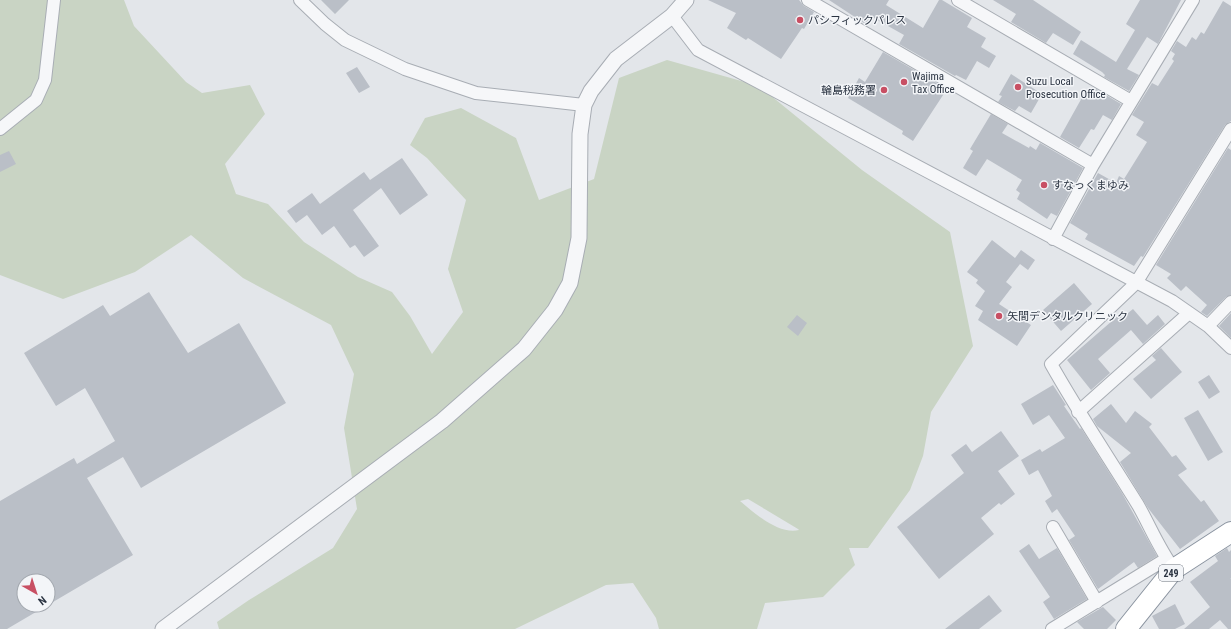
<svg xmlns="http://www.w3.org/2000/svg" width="1231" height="629" viewBox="0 0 1231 629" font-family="'Roboto Condensed','Noto Sans JP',sans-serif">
<rect width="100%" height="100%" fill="#e3e6ea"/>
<path fill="#c9d4c4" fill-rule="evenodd" d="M0,0H124L134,26L186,82L202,93L250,85L265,114L225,164L236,194L268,204L304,242L358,277L392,292L410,316L432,354L463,312L448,269L466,200L427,158L410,145L425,118L461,108L516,138L539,200L594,179L619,78L667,60L759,86L862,170L950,232L973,346L931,412L923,456L910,490L868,548H849L855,565L823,597L765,603L757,629H659L656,618L633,583L606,585L515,629H219L217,622L249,600L333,548L357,509L344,428L354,374L331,325L243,278L191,235L135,272L63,299L0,275ZM748,499L798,529L799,530C779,535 754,513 740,501Z"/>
<path fill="#babfc7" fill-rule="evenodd" d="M321,0H349L335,14Z
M708,0H799L804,6L814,12L804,29L802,28L781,59L748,38L746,40L727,28L736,13Z
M829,0H889L886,5L923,28L939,0H942L972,18L967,27L986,38L981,47L996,56L989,68L977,61L966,80L956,75L955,76L899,44L904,35L872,17L867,25Z
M993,0H1033L1081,32L1073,45L1053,33L1046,43L1011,22L1016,14Z
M1140,0H1181L1158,44L1147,37L1127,69L1139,75L1129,91L1104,77L1105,75L1102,72L1073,54L1081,40L1116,62L1135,30L1126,24Z
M1223,1L1231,6V121L1225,125L1143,257L1141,256L1134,266L1085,239L1088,234L1070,223L1098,173L1116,183L1119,176L1124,179L1147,142L1136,135L1144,122L1132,115L1152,83L1158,86L1174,61L1172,59L1175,54L1171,51L1177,41L1186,47L1192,37L1196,40L1201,32L1204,34Z
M883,52L947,89L913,141L902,134L903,131L848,98L859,78L865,82Z
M357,67L370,87L359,93L346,73Z
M1011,74L1042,94L1031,113L1019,106L1015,111L998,102L1002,96L999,95Z
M1096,89L1121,104L1112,120L1103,115L1094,130L1091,129L1079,148L1060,137L1084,94L1091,98Z
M991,114L1008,124L1002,133L1029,148L1030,146L1036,150L1040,143L1083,168L1057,216L1051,213L1047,219L1017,199L1020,193L1016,190L1022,180L987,159L976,176L963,168L973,151L970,149Z
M1228,148L1231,150V295L1226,297L1207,316L1201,312L1207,305L1186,286L1181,291L1167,278L1171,274L1156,265Z
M9,151L16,164L0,172V155Z
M402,158L428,195L400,215L381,188L353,210L379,246L364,257L355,245L350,248L334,226L322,235L307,215L296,223L287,211L312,193L320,204L364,172L370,180Z
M992,240L1015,258L1021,250L1035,260L1028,270L1020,264L1006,282L1012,287L999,304L1031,325L1017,346L978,320L983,311L975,306L985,291L976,283L978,280L967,272Z
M1074,283L1092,304L1061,331L1043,310Z
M149,292L188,353L239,323L286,403L141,488L123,457L87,478L133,555L7,629H0V501L74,458L77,464L115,441L85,388L56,406L24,353L103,305L110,316ZM24,581H48V605H24Z
M1133,309L1147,325L1158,315L1165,324L1143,344L1131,330L1098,359L1110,373L1091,390L1067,360L1120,314L1122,318Z
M1231,313V338L1219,326Z
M797,315L807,323L798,336L787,327Z
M1161,348L1182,372L1151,399L1133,379L1156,360L1152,356Z
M1209,375L1220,392L1209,399L1198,382Z
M1053,385L1066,405L1064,406L1080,429L1081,428L1122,493L1157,556L1138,568L1134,562L1098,589L1069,540L1075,536L1057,509L1052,513L1045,501L1052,496L1038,470L1029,475L1021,460L1040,449L1042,452L1065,438L1049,415L1033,425L1021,404Z
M1111,404L1126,423L1135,411L1152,424L1149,427L1172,457L1176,455L1187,469L1178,475L1201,502L1204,500L1219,521L1180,549L1148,508L1120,462L1131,453L1097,426L1093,419Z
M1198,410L1223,452L1208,461L1184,418Z
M1001,431L1019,456L998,471L1015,494L1001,505L999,503L981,518L994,534L939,579L897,527L964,473L951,455L966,444L972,452Z
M1029,544L1039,559L1057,548L1087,599L1054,619L1043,602L1050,597L1019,551Z
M1227,548L1229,552L1231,550V579L1225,571L1231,579V629H1228L1220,620L1209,629H1184L1210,607L1190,582L1218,561L1215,556Z
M989,595L1002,611L979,629H945Z
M1175,604L1185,624L1175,629H1159L1152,616Z
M1103,607L1116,620L1107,629H1084L1077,622Z"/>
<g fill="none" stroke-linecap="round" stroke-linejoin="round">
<defs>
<path id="minor" d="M300,0L325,24L345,40L405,69L476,93L584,105
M808,0L1093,165
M958,0L1131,101
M672,16L698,50L1172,301L1208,326L1231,348
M0,129L36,100L45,80L54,0
M1053,239L1093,165L1193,0
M1208,326L1231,302
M1078,412L1189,313
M1053,527L1097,602
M1174,569C1159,549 1150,526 1138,505C1109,458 1078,412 1051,364L1136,283L1231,129
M1052,629L1166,559"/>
<path id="tertiary" d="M163,629L442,421L524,349L555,310L570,283L579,238L580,134L584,105L591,91L616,59L672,16L686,0"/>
<path id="trunk" d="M1126,629L1174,569L1231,532"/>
</defs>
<use href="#minor" stroke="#a8adb4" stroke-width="14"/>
<use href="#tertiary" stroke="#a8adb4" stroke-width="17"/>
<use href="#trunk" stroke="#8b94a0" stroke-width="22"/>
<use href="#minor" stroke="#f6f7f9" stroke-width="12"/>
<use href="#tertiary" stroke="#f6f7f9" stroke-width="15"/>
<use href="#trunk" stroke="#fff" stroke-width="20"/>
</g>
<g fill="#c84f63" stroke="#f3f5f8" stroke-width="1.5">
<circle cx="800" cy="20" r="4"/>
<circle cx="904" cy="82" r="4"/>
<circle cx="1018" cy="87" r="4"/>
<circle cx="884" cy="90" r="4"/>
<circle cx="1044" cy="185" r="4"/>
<circle cx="999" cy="316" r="4"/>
</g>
<g text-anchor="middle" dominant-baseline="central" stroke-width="3" stroke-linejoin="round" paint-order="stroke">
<rect fill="#f3f5f8" stroke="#676e79" stroke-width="1" x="1159" y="565" width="24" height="16" rx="3"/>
<g font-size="10" font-weight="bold" fill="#2b3442">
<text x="1171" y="573">249</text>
</g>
<g font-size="11" fill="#2b3442" stroke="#f3f5f8" text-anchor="start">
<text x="808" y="20">パシフィックパレス</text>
<text x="912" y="76">Wajima<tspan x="912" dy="13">Tax Office</tspan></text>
<text x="1026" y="81">Suzu Local<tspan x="1026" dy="13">Prosecution Office</tspan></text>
<text x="876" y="90" text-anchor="end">輪島税務署</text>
<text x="1052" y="185">すなっくまゆみ</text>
<text x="1007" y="316">矢間デンタルクリニック</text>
</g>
</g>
<g transform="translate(36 593) rotate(141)"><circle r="19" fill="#f3f5f8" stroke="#a3a8af"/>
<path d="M0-3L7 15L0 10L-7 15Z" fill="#c84f63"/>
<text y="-6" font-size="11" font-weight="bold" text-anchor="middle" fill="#2b3442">N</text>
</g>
</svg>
